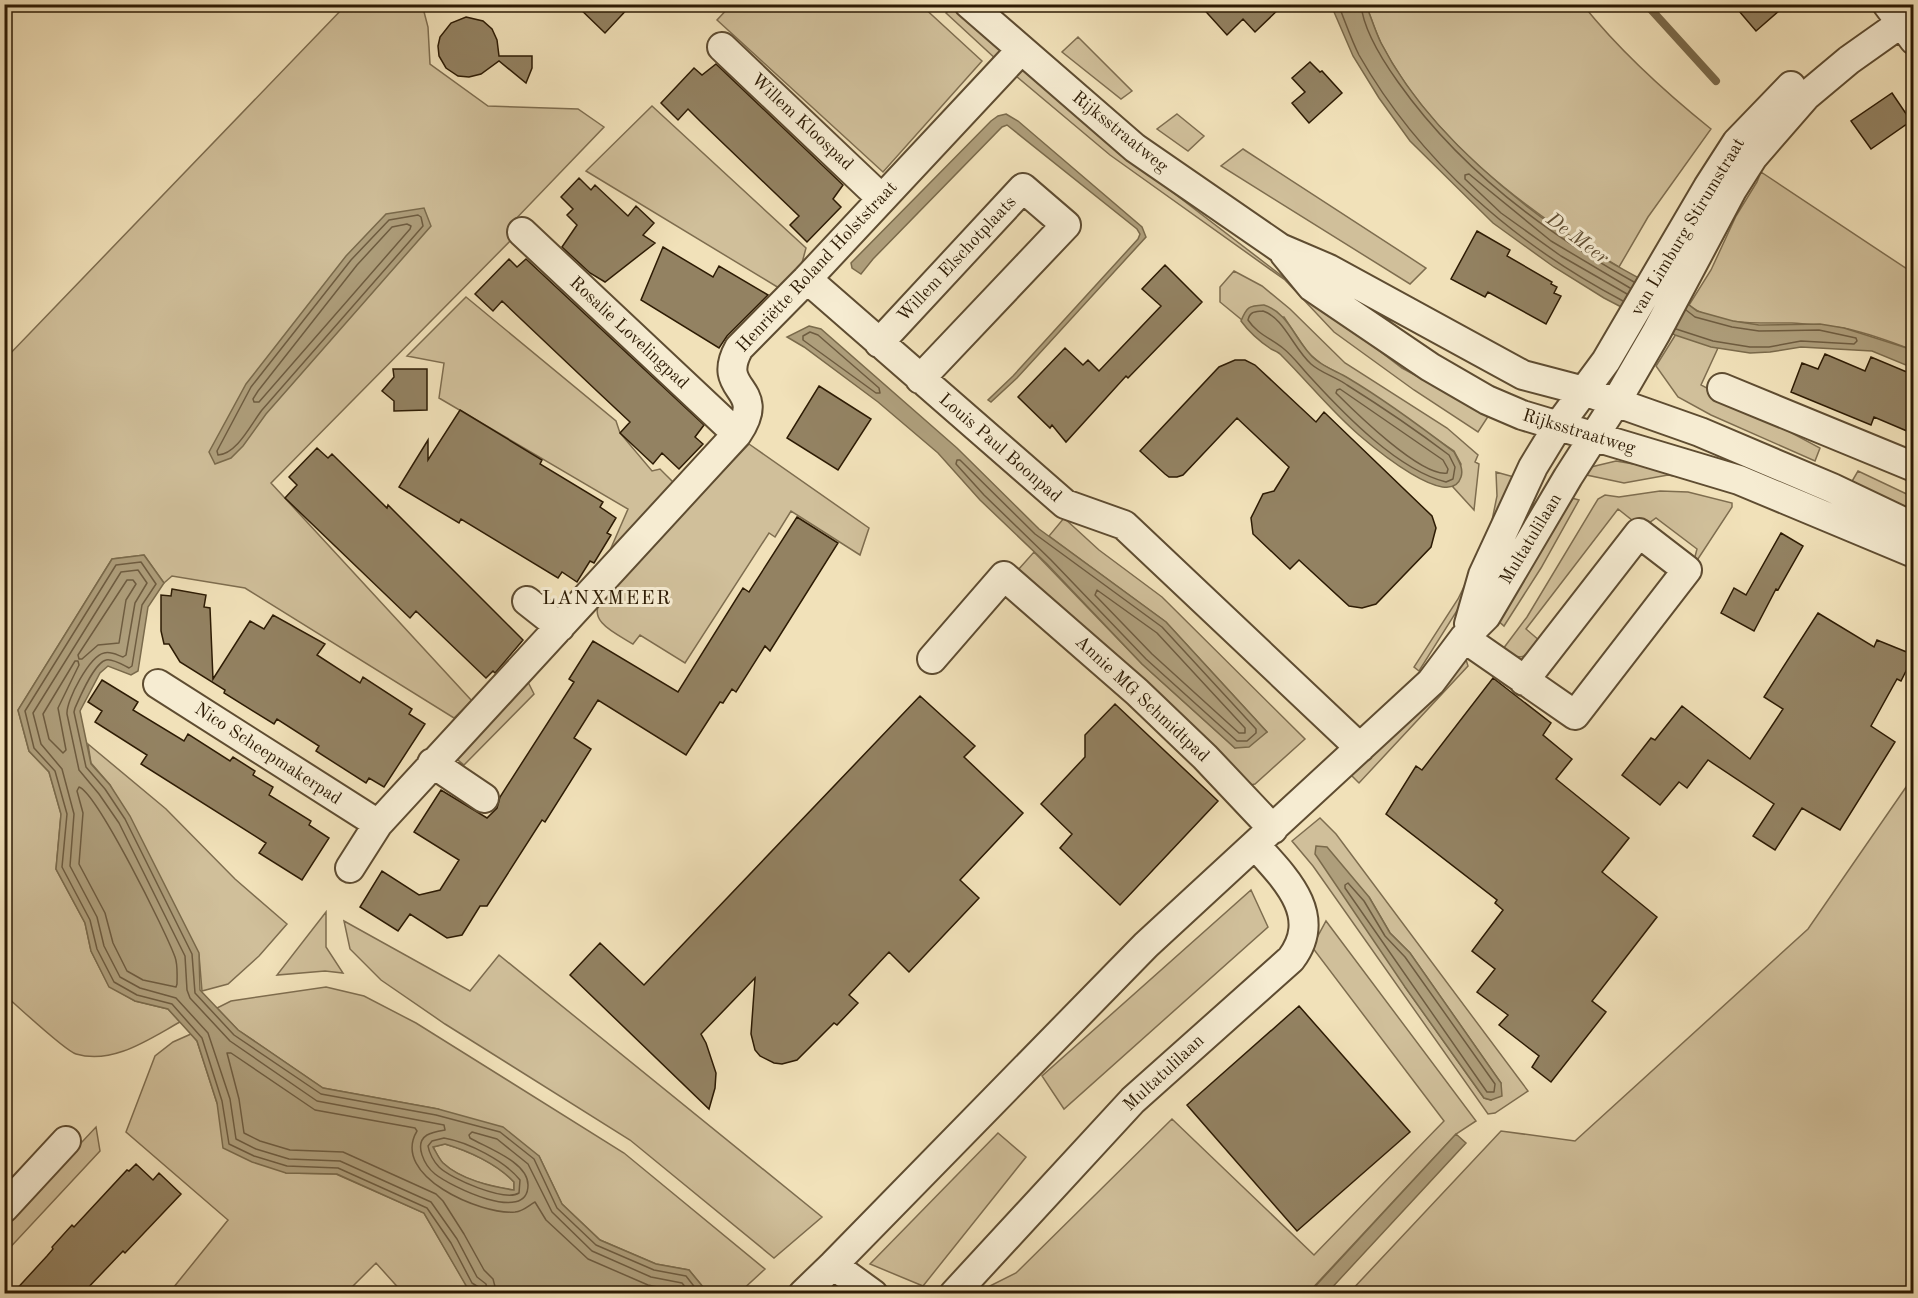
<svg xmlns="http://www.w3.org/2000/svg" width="1918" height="1298" viewBox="0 0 1918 1298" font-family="'Old Standard TT',serif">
<rect width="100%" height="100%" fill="#f1e1b9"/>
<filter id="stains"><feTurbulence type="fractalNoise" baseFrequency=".00333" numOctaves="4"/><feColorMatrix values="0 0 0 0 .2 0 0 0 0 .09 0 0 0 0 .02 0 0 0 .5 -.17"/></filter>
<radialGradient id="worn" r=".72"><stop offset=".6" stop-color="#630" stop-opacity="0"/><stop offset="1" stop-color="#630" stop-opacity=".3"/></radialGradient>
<path fill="#d0bf9a" stroke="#7e6d4f" stroke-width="1.5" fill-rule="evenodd" d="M346,5H402L423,8L428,27L430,64L488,106L578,109L604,127L508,227L516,235L271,483L472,701L454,718L245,588L172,576L164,583L144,555L112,559L18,710L29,751L49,772L61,814L56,869L85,923L91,951L109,986L135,1001L168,1009L180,1022C149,1039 113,1065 76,1054C66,1051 17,1006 5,995L4,360Z
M731,5H921L982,61L883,172L717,20Z
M954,5H956L1006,52L997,60L946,13Z
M1366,5H1583C1620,51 1665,92 1711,129L1648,217L1619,267C1527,211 1432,141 1381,43C1375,31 1371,17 1366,5Z
M1078,37L1132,91L1121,99L1062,52Z
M1024,68L1128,158L1402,368L1489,415L1478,432L1414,390L1334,332L1285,280L1110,155L1016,76Z
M652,106L806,248L799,274L779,288L586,171Z
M1177,114L1204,136L1188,151L1157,129Z
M1243,149L1426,268L1410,284L1221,166Z
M1761,172L1913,273V350C1891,342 1866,332 1843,328C1826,326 1808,324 1792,323C1760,323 1715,326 1689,305L1711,270L1736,216L1757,182Z
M1234,271L1262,286L1290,309L1345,363L1447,428L1478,455L1475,462L1479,464L1474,510L1453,487L1461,464L1454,451L1347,378L1323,365L1308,353L1284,317L1242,320L1220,302V287Z
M466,297L616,421L620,433L652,471L660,469L674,483L604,564L628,509L439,398L444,363L407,356Z
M1676,334L1718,348L1701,385L1820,448L1815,461L1711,415L1678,397L1656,366Z
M749,444L869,528L860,555L791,511L775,537L769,533L685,663L640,635L633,644C617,634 585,621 602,599Z
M1616,461L1680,472L1770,503L1696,480L1668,475L1624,483L1582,474L1591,467Z
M1858,471L1913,497V513L1851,483Z
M1496,472L1514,477L1465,598L1419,671L1414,667L1458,599L1489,535L1497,496Z
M1660,491L1688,492L1732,503V507L1692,568L1697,549L1656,518L1642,528L1618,509L1526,629L1540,641C1528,657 1520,663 1503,649L1527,617L1598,499L1605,495L1619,497Z
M1568,497L1579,500L1541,568L1504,626L1495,618Z
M1064,518L1099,550L1162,597L1305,739L1255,784L1246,786L1018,570L1034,552L1142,664L1235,748L1267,732L1166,622L1049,536Z
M1465,656L1468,666L1359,783L1350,774Z
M528,682L534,694L464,765L453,756Z
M88,744L166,809L235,879L287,924L259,956L228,984L202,991L199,955L110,785L91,763Z
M1913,777V1293H1349L1501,1131L1575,1141L1808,929Z
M1320,818L1336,834L1528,1091L1495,1113L1488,1114L1313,866L1292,841ZM1369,897L1390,933L1410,953L1501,1083L1491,1100L1484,1098L1405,987Z
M1251,890L1268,927L1064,1109L1042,1076Z
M326,912V947L343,973L325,971L277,975Z
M344,921L470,991L499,955L822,1217L774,1258L630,1140L445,1024L381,980L350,949Z
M1326,921L1476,1121L1456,1134L1308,1293L974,1294L1016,1273L1172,1119L1314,1255L1444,1121L1312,947Z
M326,987L364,996L416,1023L624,1153L765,1269L739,1293H708L689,1270L656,1264L600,1240L562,1204L539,1156L438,1109L323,1088L238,1030L217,1008L231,1001Z
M191,1034L197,1041L217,1103L286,1173L336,1174L424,1213L468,1288L482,1293H403L376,1263L346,1293H169L228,1220L126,1132L155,1056L173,1042Z
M96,1127L100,1151L5,1253L4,1225Z
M998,1133L1026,1157L923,1286L870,1264Z
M445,1144C469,1151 497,1164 514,1182V1190C491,1186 461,1180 443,1163C439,1159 436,1152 433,1147Z"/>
<path fill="#ae9e7b" stroke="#7a6a4b" stroke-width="1.5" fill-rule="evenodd" d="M1331,5H1366C1371,17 1375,31 1381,43C1420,119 1490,181 1559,230C1599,258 1645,281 1689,305L1697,311L1733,321L1759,325L1820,324L1844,328L1913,350V368L1872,351L1801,347L1770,352L1750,353L1711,347L1675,335L1604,298L1554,267L1493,223L1410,141L1379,98L1353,56Z
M1006,114L1018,121L1142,227L1146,237L1017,378L991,402L988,400L1013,376L1138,239L1140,234L1137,229L1007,125L1002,127L873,259L861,274L852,268L851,263L991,121L998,116Z
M424,208L431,226L266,414L243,446L231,458L215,464L209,452L246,384L346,256L386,214Z
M1264,305C1290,313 1296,344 1316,360C1326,368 1338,372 1348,378C1385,400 1420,426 1454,452C1458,460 1464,468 1461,477C1450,512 1373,447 1359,435C1331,411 1308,382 1282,356C1279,352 1275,351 1271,349C1259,341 1249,332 1241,321C1247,306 1249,306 1264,305Z
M809,326L821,329L957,448L1039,529L1166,622L1267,732L1249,747L1235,748L1142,664L1047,564L980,500L938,453L878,402L804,347L787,337Z
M144,555L164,583L148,607L138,671L131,675L108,666L100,673L80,711L91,764L110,785L130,816L199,953L200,990L238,1030L323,1088L438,1109L503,1127L539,1156L562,1204L600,1240L656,1264L689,1270L708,1293H482L468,1289L424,1213L337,1174L286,1173L252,1162L223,1148L217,1103L197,1041L168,1009L135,1001L109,987L91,951L85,923L56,869L61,814L49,772L29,751L18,710L112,559ZM445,1144C469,1151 497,1164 514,1182V1190C491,1187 460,1179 443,1163C439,1159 436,1152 433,1147Z
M1316,846L1327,847L1369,897L1390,933L1410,953L1501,1083L1502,1096L1491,1100L1484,1098L1405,987L1315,854Z
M1456,1134L1466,1143L1327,1293H1309Z"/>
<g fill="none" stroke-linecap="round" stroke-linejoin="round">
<path stroke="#6e5c40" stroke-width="1.5" d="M1338,4C1345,21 1351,39 1359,55C1420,162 1515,244 1623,301
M1361,4C1363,30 1383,61 1398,82C1458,167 1543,232 1634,282
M418,215L421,217L423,226L262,410C251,424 237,454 218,455L217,451L251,387L351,260L389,220Z
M407,224L411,226L410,229L259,402H254L253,399L258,391L357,265L392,227Z
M1627,294L1561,256L1501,213L1465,179V175L1469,174L1551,241L1630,288
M1263,311C1283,317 1294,349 1311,364C1321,373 1336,377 1347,385C1382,407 1416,430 1449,455L1455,467L1453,479L1446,482C1398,470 1345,415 1312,379C1303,370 1294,357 1284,349C1272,339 1257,334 1248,320C1250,311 1255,312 1263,311Z
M1676,329L1713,341L1750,347H1769L1801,341L1854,344L1857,341L1856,338L1819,330L1759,331L1732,327L1695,317L1686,310
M810,332L818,335L879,388L880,393H876L803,340V336Z
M1340,389L1443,460L1448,469L1447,473C1421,477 1355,412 1336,393L1337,390Z
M957,460H960L1035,534L1162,627L1256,729V733L1247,741H1237L1146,659L1051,560L984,495L956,464Z
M127,580H133L136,584L126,600L119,643L98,645L82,659H79L78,655Z
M1097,590L1157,633L1245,728V733H1239L1152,654L1095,595Z
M75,661H78L79,665L58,708L66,750L63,753L49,739L43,714Z
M79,787C97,793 166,932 175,957C178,965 177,976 177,984L176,987L143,980L127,971L113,943L105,913L79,864L83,813L77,791Z
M1348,883L1364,901L1385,936L1405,957L1495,1084L1494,1092H1487L1345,888V885Z
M444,1138C468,1142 505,1161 520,1180L519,1193C505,1202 451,1179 439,1167C434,1162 429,1153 428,1146L432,1141Z
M481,1294L480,1288L472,1283L451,1243L427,1208L338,1168L287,1166L254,1156L229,1144L222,1101L202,1038L172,1004L137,995L114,982L97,949L90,920L62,867L67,814L55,771L34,748L25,711L116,565L141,562L156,584L142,605L132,666L129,668C123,665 112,658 106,660C94,663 80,697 75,708L74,712L86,767L105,789L125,819L192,954L195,993L234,1035L321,1094L436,1115L500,1132L534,1159L557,1208L596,1245L654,1270L686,1276L700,1294
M488,1294L486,1284L477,1277L457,1239L431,1202L340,1161L289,1159L256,1149L236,1139L230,1099L208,1033L176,998L140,988L120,977L104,946L97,917L70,866L74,814L62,769L41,744L33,713L121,572L138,570L147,583L135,603L126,655L123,657C117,655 111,651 104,653C90,656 66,700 67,714L79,770L99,794L119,823L185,956L187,990L190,998L230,1041L317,1101L444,1125L445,1130C439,1131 432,1132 427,1135C413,1144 425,1166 435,1174C450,1186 528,1225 528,1185C528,1162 487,1148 470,1138L469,1135L472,1132L497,1139L528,1164L552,1212L592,1251L651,1277L682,1283L691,1294
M497,1294L493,1279L484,1270L464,1234L443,1201L436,1194L343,1152L290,1150L260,1141L244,1133L239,1099L227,1053H231L315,1110L415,1128L417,1131C390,1176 481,1215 515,1212C524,1211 529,1205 535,1202L546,1220L588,1259L648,1285L676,1291L679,1294"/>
<path stroke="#7a6a4b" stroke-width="8" d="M1646,4L1716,81"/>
</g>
<path fill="#938262" stroke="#2d1b04" stroke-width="1.5" d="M575,4H632L605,33Z
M1199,4H1284L1255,32L1243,19L1227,35Z
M1733,4H1787L1756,31Z
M466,17L483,21L492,29L497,40L499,56H532V68L526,83L499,61L481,74L469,77L458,76L446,68L439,56L438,46L440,37L451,23Z
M1310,62L1320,72L1322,71L1342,93L1309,123L1292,103L1305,92L1292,78Z
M716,64L843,185L833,199L841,207L807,242L790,225L799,216L703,124L688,109L678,120L661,103L694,68L702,75Z
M1892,93L1911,121L1871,149L1851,121Z
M579,178L591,190L595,185L628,216L636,206L654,223L643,235L655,243L605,282L590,273L562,247L577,225L567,215L573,209L561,197Z
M1477,231L1510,250L1507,256L1552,282L1551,284L1557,287L1554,293L1561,296L1546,324L1488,292L1485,297L1451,279Z
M663,247L713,277L719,266L768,295L727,336L719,348L641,300Z
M509,259L517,267L526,259L704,425L695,437L703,444L679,469L662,453L653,464L620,433L630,422L598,392L502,301L493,311L475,294Z
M1165,265L1202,302L1128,378L1126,376L1066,442L1052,425L1050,428L1018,397L1065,348L1083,365L1088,360L1099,371L1161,306L1142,289Z
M1825,354L1865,371L1871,357L1914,375V434L1874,417L1871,425L1791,392L1802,363L1818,369Z
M1235,360H1245L1255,365L1316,422L1324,412L1432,516L1436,528L1431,547L1376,604L1362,608L1349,606L1299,560L1290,569L1253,534L1251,518L1263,494L1274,491L1289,467L1237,418L1183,475L1177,477H1169L1165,474L1140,451L1219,367Z
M393,369H427V410L394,411V401L382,391L394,377Z
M819,386L871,419L838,470L787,438Z
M460,410L542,460L540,464L603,502L600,507L616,518L607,533L611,535L594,563L590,561L577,582L562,572L558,578L461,519L459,523L399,487L428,440V460Z
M317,448L328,458L332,454L387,508L388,505L523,640L495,673L493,671L486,678L416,611L410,618L285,498L297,485L289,477Z
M797,517L838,543L770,651L765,646L736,692L732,689L723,703L720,702L686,755L598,700L574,738L591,749L545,822L542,820L487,906H480L462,935L447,938L410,914L398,931L360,907L382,871L419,895L440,890L459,860L414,832L441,790L487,818L497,808L500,797L574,682L569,679L593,641L678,692L743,588L749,592Z
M1781,533L1803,546L1778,590L1776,589L1754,631L1721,613L1734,588L1746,595Z
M172,589L206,595L204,607L210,608L213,679L250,621L264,629L273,615L325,644L317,655L360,683L363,677L412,709L409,714L425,724L384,787L369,778L366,783L316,751L319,746L277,719L274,724L224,693L225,690L180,662L169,644H164L161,631V595L171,596Z
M1818,613L1874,647L1877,640L1914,655L1901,681L1897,679L1871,726L1895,742L1840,830L1802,808L1775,850L1753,836L1774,804L1708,760L1687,788L1679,782L1660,805L1622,775L1651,738L1655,740L1682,706L1750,759L1783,709L1764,697Z
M1493,678L1551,723L1543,735L1572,759L1556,779L1629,838L1602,872L1657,917L1592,1001L1606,1012L1551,1082L1532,1067L1539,1056L1499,1025L1508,1015L1477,992L1495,969L1472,951L1503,910L1495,903L1497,900L1386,814L1416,766L1422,770Z
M102,680L138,702L133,710L184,741L188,734L230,761L233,757L255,771L253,775L273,787L269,795L311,821L309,825L329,838L302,880L259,853L266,843L141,764L147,755L95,722L102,711L88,702Z
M920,696L975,746L964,757L1023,813L960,880L979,898L909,972L889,952L849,995L858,1003L837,1025L834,1023L797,1060L782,1064L774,1063L760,1056L755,1050L751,1034L755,978L701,1034L706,1043L716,1073L715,1088L709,1109L570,975L600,943L644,985Z
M1115,704L1218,801L1120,905L1060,848L1072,834L1041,804L1085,757V735Z
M1299,1006L1410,1132L1297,1231L1187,1105Z
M136,1164L153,1180L159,1173L181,1194L125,1253L123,1251L83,1293H13L47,1256L53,1249L52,1247L72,1225L74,1227L127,1170L129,1171Z"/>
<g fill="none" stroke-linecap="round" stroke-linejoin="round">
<defs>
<path id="minor" d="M969,4L1135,148L1280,248L1329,269L1523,375L1584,391L1700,432L1832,488L1914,527
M1887,4L1914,40
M722,47L881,198
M522,232L737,434
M1284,253L1312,287L1430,367L1487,400L1522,415L1739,480L1914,553
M807,279L1065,504L1124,525L1360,748
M879,343L1023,188L1066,225L920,379
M1722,388L1914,467
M527,601L560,627
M1469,624L1483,575L1533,467L1558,426L1606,361L1708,187L1737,142L1791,86
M1464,638L1575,715L1687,570L1639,533L1524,681
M932,659L1004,576L1137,692L1205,757L1273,829
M158,684L378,824
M432,763L484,798
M350,868L378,824L737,434C770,386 714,393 739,348L807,279L1021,50
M4,1208L66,1141
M833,1265L873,1294
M803,1294L833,1265L1146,945L1431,682L1464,638L1486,616L1568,477L1616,402L1656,333L1732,190L1753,157L1806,96L1849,60L1914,14
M954,1294L1133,1100L1291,959C1324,915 1285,878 1255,845"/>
</defs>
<use href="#minor" stroke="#5e4c31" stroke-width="32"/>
<use href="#minor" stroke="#f6ecd2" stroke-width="28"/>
</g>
<g text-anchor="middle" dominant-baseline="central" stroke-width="6" stroke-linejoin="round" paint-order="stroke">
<g font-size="18" fill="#2d1b04" stroke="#f6ecd2">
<text transform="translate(802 122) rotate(43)">Willem Kloospad</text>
<text transform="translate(1120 132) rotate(39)">Rijksstraatweg</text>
<text transform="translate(1688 227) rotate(-59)">van Limburg Stirumstraat</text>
<text transform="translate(957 259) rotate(-47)">Willem Elschotplaats</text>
<text transform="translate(817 267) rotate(-47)">Henriëtte Roland Holststraat</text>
<text transform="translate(629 333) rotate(43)">Rosalie Lovelingpad</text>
<text transform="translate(1579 432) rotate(17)">Rijksstraatweg</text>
<text transform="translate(1000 448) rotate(41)">Louis Paul Boonpad</text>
<text transform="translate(1531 539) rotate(-59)">Multatulilaan</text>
<text transform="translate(1142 699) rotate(43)">Annie MG Schmidtpad</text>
<text transform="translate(268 754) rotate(33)">Nico Scheepmakerpad</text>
<text transform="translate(1164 1073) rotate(-43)">Multatulilaan</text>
</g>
<g font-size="20" font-style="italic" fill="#614f34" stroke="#f6ecd2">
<text transform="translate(1577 239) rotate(37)">De Meer</text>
</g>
<g font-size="20" letter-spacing="1.5" fill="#2d1b04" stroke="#f6ecd2">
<text x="607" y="599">LANXMEER</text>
</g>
</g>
<rect width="1918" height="1298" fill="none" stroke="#f1e1b9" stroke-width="24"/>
<rect x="6" y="6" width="1906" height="1286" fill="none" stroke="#2d1b04" stroke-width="3"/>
<rect x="12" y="12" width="1894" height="1274" fill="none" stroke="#2d1b04" stroke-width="1.5"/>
<rect width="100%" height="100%" filter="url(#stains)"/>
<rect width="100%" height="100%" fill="url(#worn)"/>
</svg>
